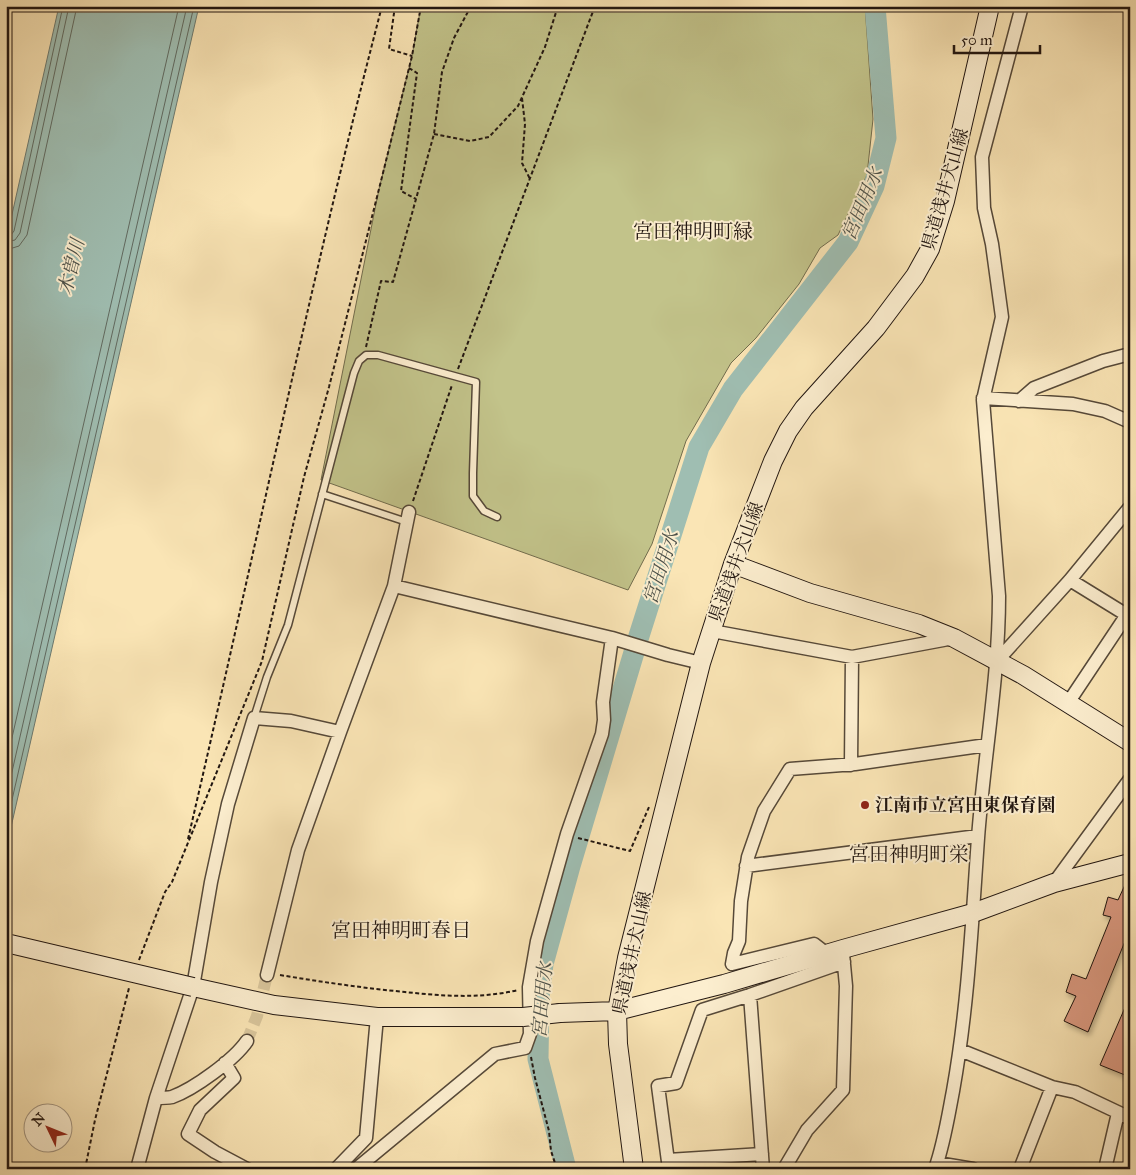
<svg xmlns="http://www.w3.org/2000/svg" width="1136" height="1175" viewBox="0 0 1136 1175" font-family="'IM FELL Great Primer','Noto Serif JP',serif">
<defs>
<filter id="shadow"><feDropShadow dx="2" dy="3.5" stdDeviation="2.5" flood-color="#0004"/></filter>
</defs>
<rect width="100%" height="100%" fill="#fae5b5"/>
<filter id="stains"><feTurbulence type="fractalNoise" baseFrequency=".004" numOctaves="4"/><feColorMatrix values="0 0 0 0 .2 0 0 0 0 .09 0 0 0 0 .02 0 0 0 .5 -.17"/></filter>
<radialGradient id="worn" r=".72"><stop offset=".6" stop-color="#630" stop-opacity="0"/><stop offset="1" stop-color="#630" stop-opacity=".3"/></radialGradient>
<path fill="#c2c38a" stroke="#716c4d" d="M421,6H865L873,119L867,175L838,235L820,248L799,284L756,338L731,363L686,441L652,544L628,590L321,480L379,189L412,56Z"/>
<path fill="#9fbeb2" stroke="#6c7a71" d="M59,6H199L6,849V241Z"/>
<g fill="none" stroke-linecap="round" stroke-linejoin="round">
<path stroke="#606a61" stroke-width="1" d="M6,236L11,235L14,231L63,6
M6,242L15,240L20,233L69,6
M6,250L19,246L27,235L77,6
M6,764L179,6
M6,798L187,6
M6,826L194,6"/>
<path stroke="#9fbeb2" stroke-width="21" d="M566,1169L538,1059L539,997L543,964L570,866L638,639L699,447L733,389L848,242L874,186L886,138L875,6"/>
</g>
<path fill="#da9980" stroke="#201510" filter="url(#shadow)" d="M1130,874V929L1088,1032L1064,1021L1076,996L1066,992L1072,974L1086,979L1111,917L1103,915L1108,897L1118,900Z
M1130,996V1077L1100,1065Z"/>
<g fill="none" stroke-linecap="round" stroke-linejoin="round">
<path stroke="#d9c69c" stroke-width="12" stroke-dasharray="12 6" stroke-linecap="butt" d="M247,1041L257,1016L267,975"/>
<defs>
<path id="lane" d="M322,494L407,522
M254,718L267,677L288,625L354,373L359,361L366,355H378L476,382L473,473V496L484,511L497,517"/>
<path id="street" d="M983,398L1073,404L1105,411L1130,422
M1019,401L1034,388L1103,361L1130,354
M1070,580L1130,617
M394,586L612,638L668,655L701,663
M712,631L852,657L954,638
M997,661L1070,580L1130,507
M1068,703L1130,610
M851,765L852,657
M746,866L978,836
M1054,883L1130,779
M827,954L814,944L732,964L734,953L739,941L741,901L748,857L764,811L790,769L855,764L987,745
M267,975L298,850L340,732L394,586L409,512
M750,995L763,1169
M960,1050L1052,1087L1075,1092L1130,1118
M225,1063L234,1078L200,1110L188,1134L215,1152L247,1169
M156,1098C161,1098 167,1098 172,1097C194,1089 234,1060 247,1041
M668,1160L762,1154
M937,1163L973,1169
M137,1169L156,1098L193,987L211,882L228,804L254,718L291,721L340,732
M336,1169L366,1138L377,1017
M356,1169L495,1054L525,1048L530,1034L529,987L537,941L567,834L602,734L604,720L603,702L612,638
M669,1169L658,1086L676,1083L702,1010L750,995L844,962
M784,1169L807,1130L843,1090L846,986L843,954
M935,1169C944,1144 948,1117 953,1091C968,1007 972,923 978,838C984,757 999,677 999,596L983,400L1002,317L992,244L984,208L982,157L1022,6
M1020,1169L1052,1087
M1105,1169L1118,1113"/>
<path id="secondary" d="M733,564L810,593L919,624L954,638L1023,675L1130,742
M193,987L274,1005L377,1017H523
M560,1013L617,1011L724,984L843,949L973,913L1054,883L1130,863
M634,1169L618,1044L617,1011L627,958L701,663L733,564L773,461L788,431L804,408L876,328L915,276L930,249L945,201L990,6"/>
</defs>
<use href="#lane" stroke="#564939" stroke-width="9"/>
<use href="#street" stroke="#564939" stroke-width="15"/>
<use href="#secondary" stroke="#201510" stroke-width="20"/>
<path stroke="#201510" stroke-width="2" stroke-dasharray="4 2.5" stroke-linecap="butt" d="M395,6L389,49L412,56
M409,68L417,73L401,191L416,199
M522,98L525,124L522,163L530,179
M434,134L470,141L489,137L518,106L545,47L558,6
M366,347L381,281L393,282L434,134L442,72L454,38L471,6
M458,369L595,6
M413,501L452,385
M578,838L630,851L649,807
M188,839C253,561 310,282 382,6
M139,960L165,892L172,882L262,661L304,477L329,387L379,189L412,56L421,6
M280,975C322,982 363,988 405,992C442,996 481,999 518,990
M531,1057L535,1078L549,1131L551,1151L557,1169
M85,1169L95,1120L129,988"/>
<use href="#lane" stroke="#fceecf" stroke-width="6"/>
<use href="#street" stroke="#fceecf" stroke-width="12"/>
<use href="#secondary" stroke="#fceecf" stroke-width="18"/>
<defs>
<path id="secondary-bridge" d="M6,943L193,987
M523,1017L560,1013"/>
</defs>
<use href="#secondary-bridge" stroke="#201510" stroke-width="20" stroke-linecap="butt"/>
<use href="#secondary-bridge" stroke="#fceecf" stroke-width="18"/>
</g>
<circle fill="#8f2418" stroke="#fceecf" stroke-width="2" cx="865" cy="805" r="5"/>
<g text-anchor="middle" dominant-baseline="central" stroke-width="4" stroke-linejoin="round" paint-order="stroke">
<g font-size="18" fill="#201510" stroke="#fceecf">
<text transform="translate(945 189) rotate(-74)">県道浅井犬山線</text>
<text transform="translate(736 562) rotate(-70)">県道浅井犬山線</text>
<text transform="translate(632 953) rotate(-78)">県道浅井犬山線</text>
</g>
<g font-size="18" font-weight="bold" fill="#201510" stroke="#fceecf" text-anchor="start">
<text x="875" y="805">江南市立宮田東保育園</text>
</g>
<g font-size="19" font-style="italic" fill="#4c5049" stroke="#fceecf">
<text transform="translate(862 204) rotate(-67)">宮田用水</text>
<text transform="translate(71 267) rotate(-76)">木曽川</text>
<text transform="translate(661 567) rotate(-72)">宮田用水</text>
<text transform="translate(542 1000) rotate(-85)">宮田用水</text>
</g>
<g font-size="20" fill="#201510" stroke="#fceecf">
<text x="693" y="231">宮田神明町緑</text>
<text x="909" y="854">宮田神明町栄</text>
<text x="401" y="930">宮田神明町春日</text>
</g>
</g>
<rect width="1136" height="1175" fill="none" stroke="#fae5b5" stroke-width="25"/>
<rect x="8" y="8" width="1121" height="1160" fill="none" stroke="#201510" stroke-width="2.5"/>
<rect x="12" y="12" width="1111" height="1150" fill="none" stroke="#201510"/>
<g transform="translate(48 1128) rotate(313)"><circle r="24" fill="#fceecf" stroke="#a49783"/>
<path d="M0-4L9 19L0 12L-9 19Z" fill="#8f2418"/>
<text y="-8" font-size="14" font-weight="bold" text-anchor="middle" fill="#201510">N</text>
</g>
<path d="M954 45v8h86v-8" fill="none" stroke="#201510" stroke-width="2.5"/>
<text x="961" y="45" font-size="15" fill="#201510" stroke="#fceecf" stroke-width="4" paint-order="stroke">50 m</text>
<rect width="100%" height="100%" filter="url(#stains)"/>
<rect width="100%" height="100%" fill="url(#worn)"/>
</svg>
